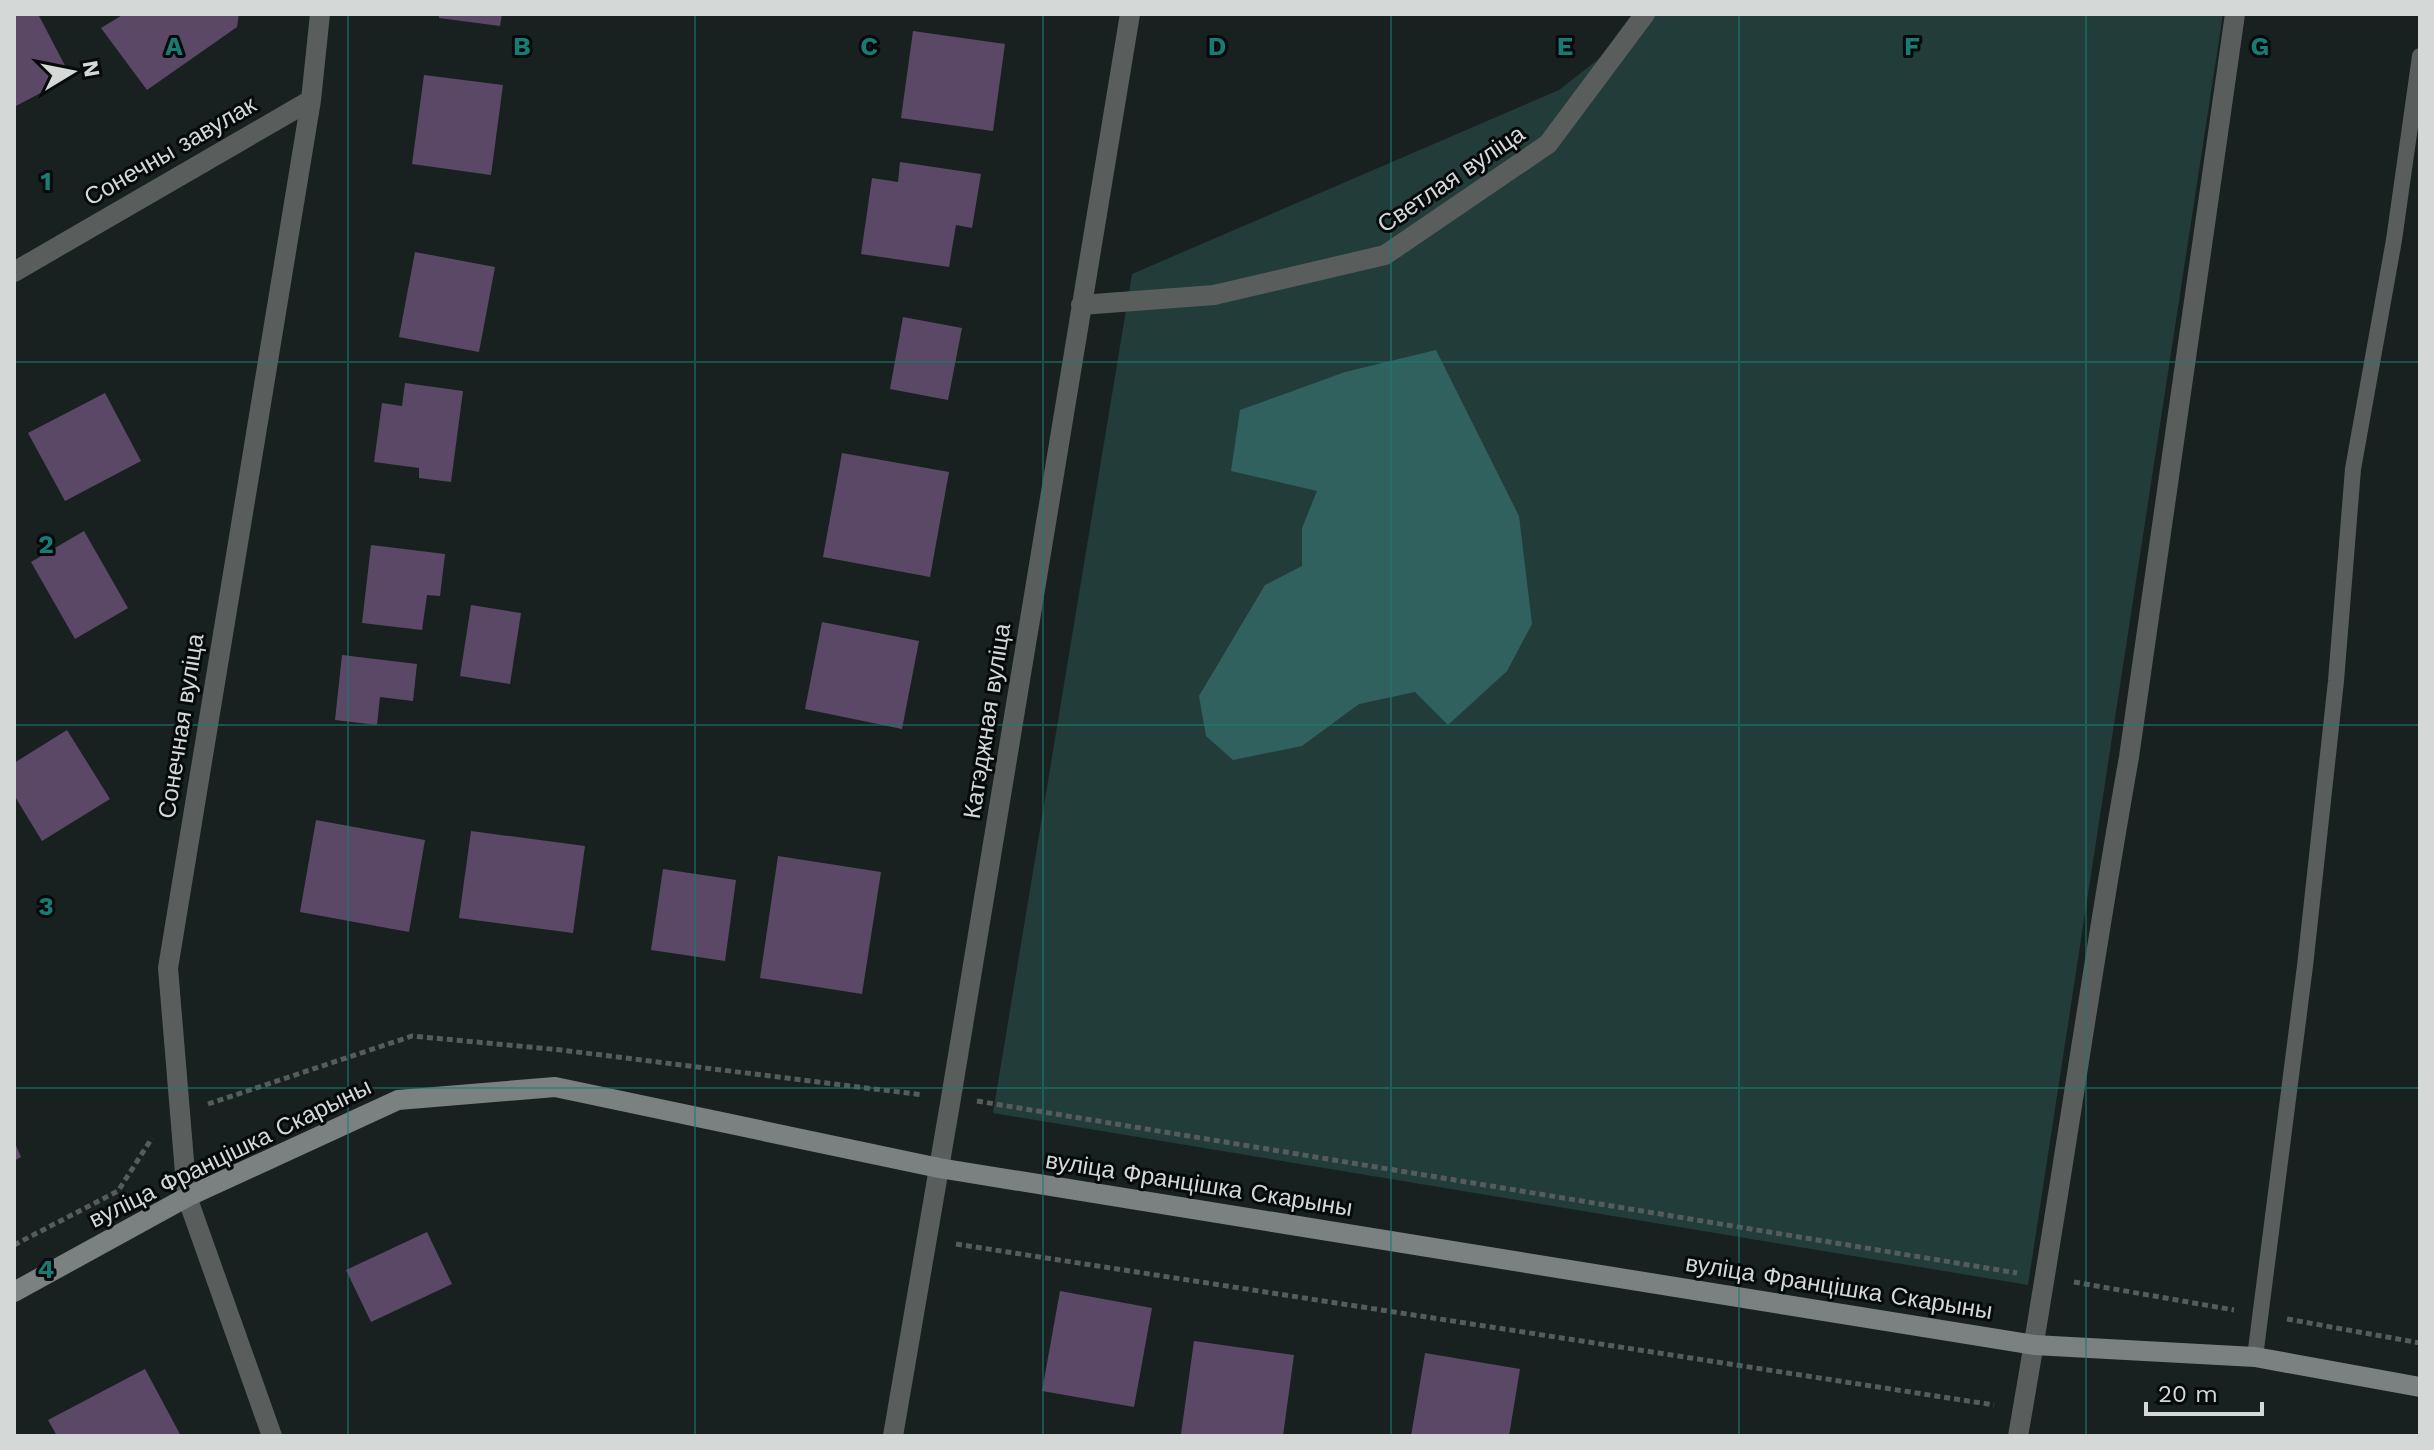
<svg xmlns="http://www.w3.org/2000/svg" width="2434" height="1450" viewBox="0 0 2434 1450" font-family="'Work Sans',sans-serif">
<rect width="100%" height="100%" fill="#192120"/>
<path fill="#223c3a" d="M1656,14H2223L2028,1285L993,1113L1132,274L1559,90Z"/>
<path fill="#31615e" d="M1436,350L1519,516L1532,624L1507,671L1448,725L1415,692L1359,704L1302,746L1233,760L1206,736L1199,696L1265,585L1302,566V528L1317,491L1231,471L1240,410L1345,372Z"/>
<path fill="#5a4866" d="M14,14H38L71,77L14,107Z
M124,14H239L237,27L147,90L101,28Z
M439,14H502L500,26L439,18Z
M913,31L1005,44L993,131L901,118Z
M424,75L503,85L491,175L412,164Z
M900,162L981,174L972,228L956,225L949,267L861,254L872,178L898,182Z
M415,252L495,267L479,352L399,337Z
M903,317L962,328L948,400L890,389Z
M405,383L463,391L451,482L419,478V468L374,462L382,403L402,406Z
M105,393L141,461L65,501L28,433Z
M842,453L949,472L930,577L823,557Z
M84,531L128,608L75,639L31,562Z
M371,545L445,554L440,596L427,595L422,630L362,623Z
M471,605L521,613L510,684L460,676Z
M822,622L919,641L902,729L805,709Z
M342,655L417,664L413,701L380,697L377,725L335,720Z
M67,730L110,799L42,841L14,795V763Z
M316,820L425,840L409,932L300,912Z
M471,831L585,846L573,933L459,918Z
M778,856L881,872L862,994L760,978Z
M663,869L736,880L725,961L651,950Z
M14,1141L21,1157L14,1161Z
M427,1232L452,1284L371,1322L346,1270Z
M1060,1291L1152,1308L1134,1407L1042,1391Z
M1194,1341L1294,1355L1283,1436L1181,1434Z
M1425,1353L1520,1369L1509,1436H1411Z
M145,1369L181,1436H57L48,1420Z"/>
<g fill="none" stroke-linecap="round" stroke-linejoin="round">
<path stroke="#555d5c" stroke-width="5" stroke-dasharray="6 4" stroke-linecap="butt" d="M977,1101L2017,1273
M208,1104L412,1036L561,1050L923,1095
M956,1244L1994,1405
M14,1245L118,1191L152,1138
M2074,1282L2234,1310
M2287,1319L2420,1343"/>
<path stroke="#595e5d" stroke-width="16" d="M2255,1357L2305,966L2336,681L2353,469L2394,240L2420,56"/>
<path stroke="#595e5d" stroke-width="20" d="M14,272L311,100
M1081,305L1214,295L1385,255L1548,144L1645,14
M272,1436L187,1197L168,968L311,100L320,14
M893,1436L951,1098L1130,14
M2018,1436C2058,1210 2089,982 2129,757L2235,14"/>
<path stroke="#7a8180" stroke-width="20" d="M14,1292L187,1197L398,1100L555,1087L939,1168L2034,1345L2255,1357L2420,1387"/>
</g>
<path fill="none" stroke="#197b73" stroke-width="2" stroke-opacity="0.55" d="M348,14V1436M695,14V1436M1043,14V1436M1391,14V1436M1739,14V1436M2086,14V1436M14,362H2420M14,725H2420M14,1088H2420"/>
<g text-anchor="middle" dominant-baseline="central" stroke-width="6" stroke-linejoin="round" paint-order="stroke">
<g font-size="24" fill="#d4d9d8" stroke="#070a0a">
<text transform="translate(170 151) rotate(-30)">Сонечны завулак</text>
<text transform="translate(1451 179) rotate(-34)">Светлая вуліца</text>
<text transform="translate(987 721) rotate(-81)">Катэджная вуліца</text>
<text transform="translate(181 726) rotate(-81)">Сонечная вуліца</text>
<text transform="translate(230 1153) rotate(-26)">вуліца Францішка Скарыны</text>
<text transform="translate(1199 1184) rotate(9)">вуліца Францішка Скарыны</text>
<text transform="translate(1839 1287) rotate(9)">вуліца Францішка Скарыны</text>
</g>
</g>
<g font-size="26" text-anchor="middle" font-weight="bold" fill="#197b73" stroke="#070a0a" stroke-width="6" stroke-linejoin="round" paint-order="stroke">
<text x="174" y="55">A</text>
<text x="522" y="55">B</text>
<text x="869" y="55">C</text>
<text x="1217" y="55">D</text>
<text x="1565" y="55">E</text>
<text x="1912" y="55">F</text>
<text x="2260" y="55">G</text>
<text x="46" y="190">1</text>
<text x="46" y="553">2</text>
<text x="46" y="915">3</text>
<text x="46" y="1278">4</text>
</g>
<rect width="2434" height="1450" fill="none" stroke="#d4d9d8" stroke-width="32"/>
<g transform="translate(72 72) rotate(80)" stroke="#070a0a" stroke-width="6" paint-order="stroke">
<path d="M0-6L14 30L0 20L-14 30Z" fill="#d4d9d8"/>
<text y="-12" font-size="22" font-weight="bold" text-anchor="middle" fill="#d4d9d8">N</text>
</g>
<path d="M2146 1402v12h116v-12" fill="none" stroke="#d4d9d8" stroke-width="4"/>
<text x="2158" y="1402" font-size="24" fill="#d4d9d8" stroke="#070a0a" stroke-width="6" paint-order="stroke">20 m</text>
</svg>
